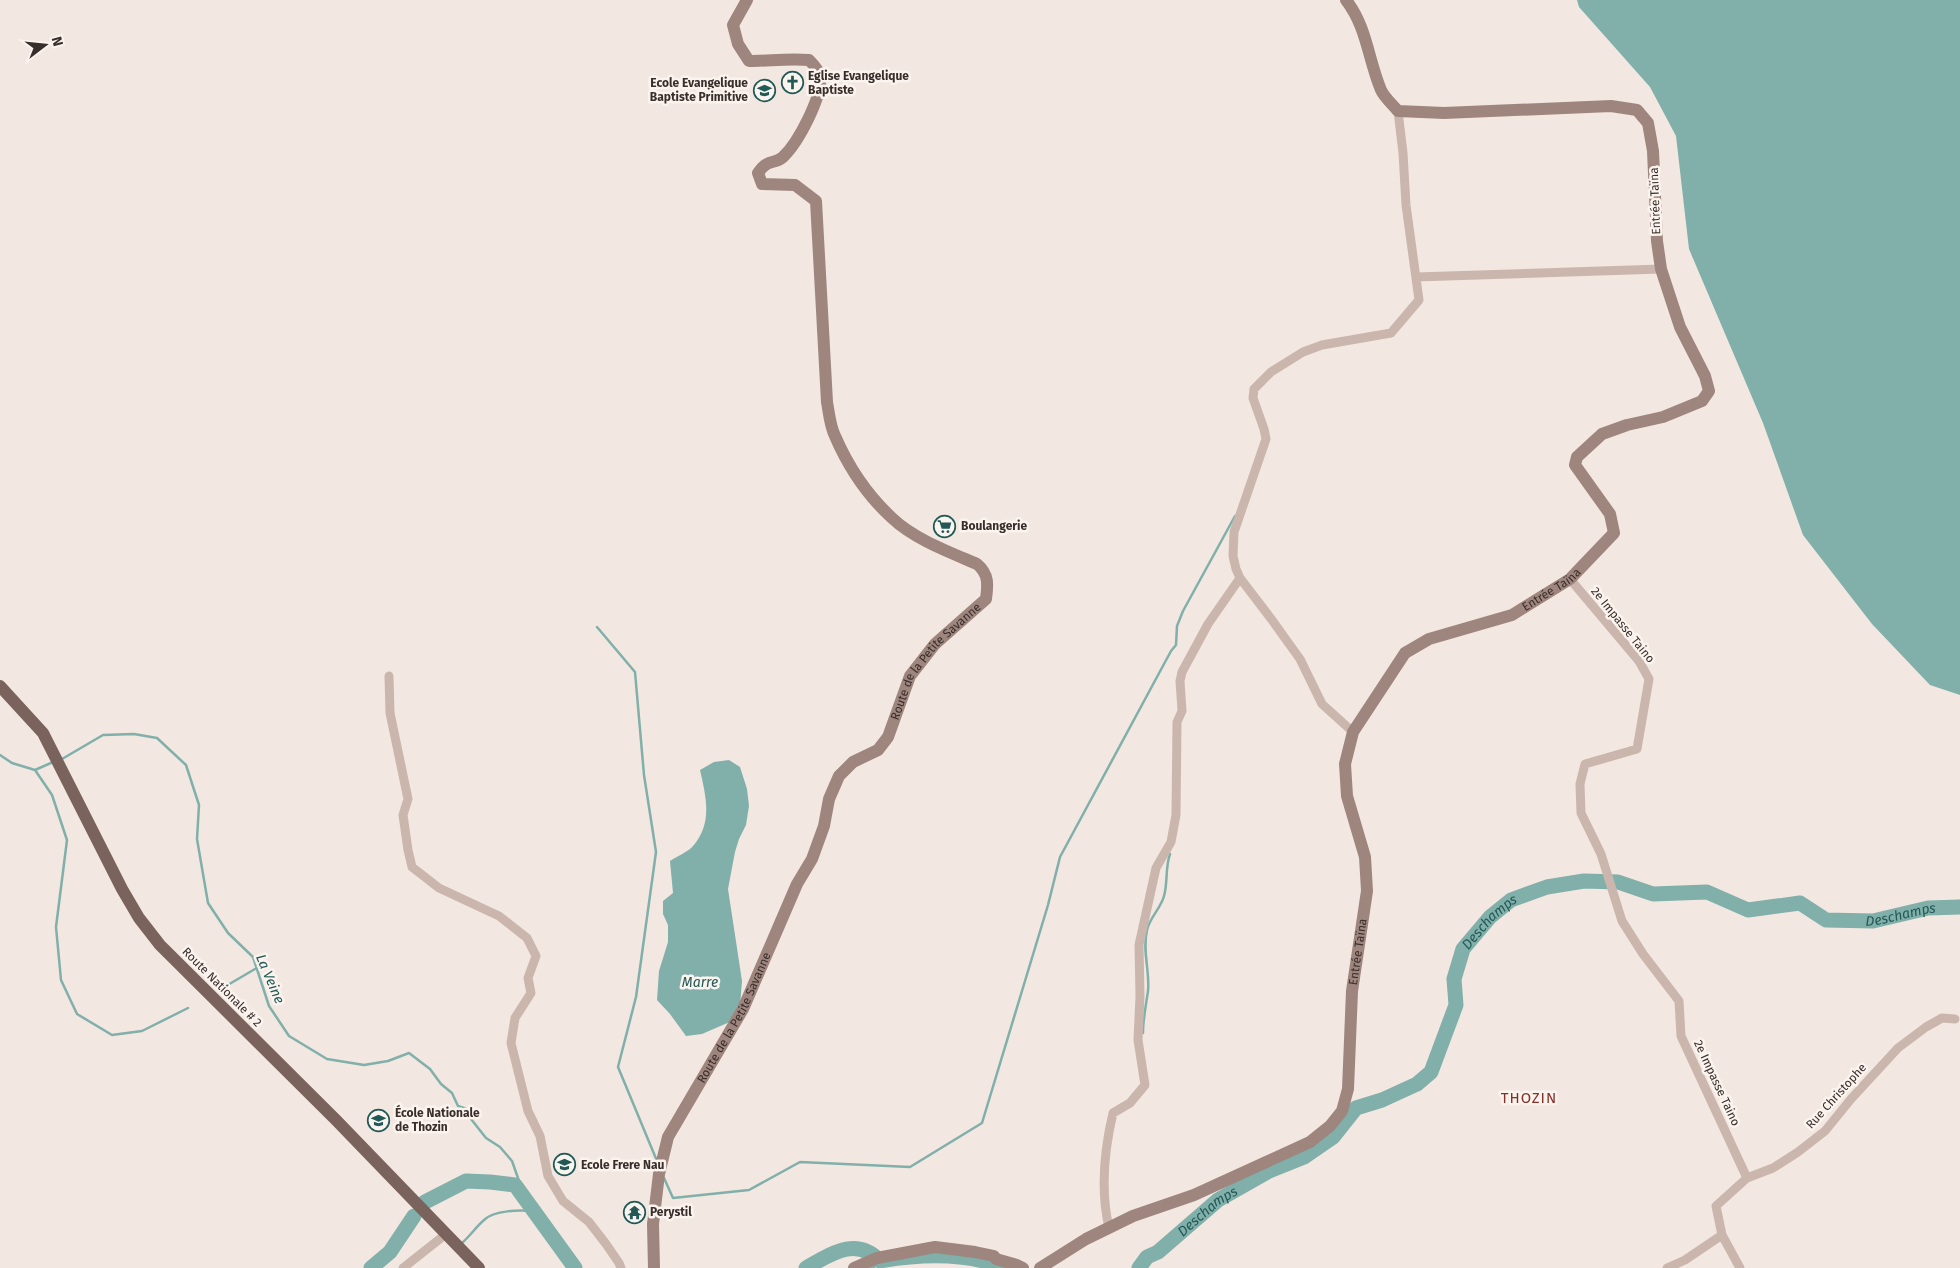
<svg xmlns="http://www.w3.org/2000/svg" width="1960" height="1268" viewBox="0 0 1960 1268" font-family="'Fira Sans',sans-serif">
<rect width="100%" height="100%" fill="#f2e8e1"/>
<path fill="#81afaa" d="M1577,0H1960V695L1930,685L1872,624L1803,535L1763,423L1689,249L1676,136L1650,87L1579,7Z
M729,760L740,767L747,789L749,806L746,825L739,839L735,852L728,889L742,981L740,1006L732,1021L702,1034L686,1036L670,1014L657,1000L659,971L668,942V925L663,914V901L673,893L670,861C677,856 688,852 693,846C713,823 706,797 700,770L714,762Z"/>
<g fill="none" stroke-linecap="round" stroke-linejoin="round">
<path stroke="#81afaa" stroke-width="2.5" d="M597,627L635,672L644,775L656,852L636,997L618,1067L657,1161
M0,755L12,763L35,770L52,795L67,840L56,927L61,980L77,1014L112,1035L142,1031L188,1008
M62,759L103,735L134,734L157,738L186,765L199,805L197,839L208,903L228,933L253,957L269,1006L289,1036L327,1059L364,1065L388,1061L409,1053L430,1069L441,1084L452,1093L458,1106L467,1109L471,1119L486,1138L500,1147L512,1161L525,1198
M35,770L53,762
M226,986L255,969
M1143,1033C1143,1019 1146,1005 1148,991C1150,971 1142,951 1147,930C1150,917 1161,908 1164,896C1168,882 1165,868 1170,854
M664,1178L673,1198L749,1190L800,1162L910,1167L982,1123L1048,905L1060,857L1171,651L1176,645L1177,626L1183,611L1235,516
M462,1243C470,1236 476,1227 484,1220C494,1210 520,1210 534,1211
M871,1268L886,1262"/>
<g stroke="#81afaa" stroke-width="15">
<path d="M425,1202L466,1181L490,1182L515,1185L575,1268"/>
<path d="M371,1268L390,1252L414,1216"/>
<path d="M806,1268C831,1254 856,1236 880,1261C921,1254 966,1252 1005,1268"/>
<path id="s1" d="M1139,1268L1147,1257L1158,1252L1218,1200L1269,1171L1304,1157L1333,1137L1356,1108L1382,1100L1417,1084L1431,1072L1456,1005L1454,979L1463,949L1490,917L1511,900L1547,887L1584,881L1618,882L1653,894L1707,892L1748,910L1800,903L1826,920L1873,921L1928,908L1960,907"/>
</g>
<path stroke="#cbb6ad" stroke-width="9" d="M1416,277L1661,269
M1570,579L1639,661L1649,679L1637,749L1585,764L1580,784L1581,813L1601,854L1622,921L1643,954L1679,1001L1681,1036L1747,1178
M389,676L390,713L408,799L403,815L408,850L412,867L439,888L499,916L527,938L536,956L528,978L531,993L515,1018L511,1043L528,1111L540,1136L548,1176L563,1201L589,1222L606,1244L619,1263L621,1268
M1353,732L1322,704L1300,659L1272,620L1240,578L1236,569L1233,556L1234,532L1266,439L1264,429L1253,398L1254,389L1271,372L1303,352L1322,345L1391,333L1419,300L1406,205L1403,153L1398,111
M1109,1228C1100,1189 1104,1151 1113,1113L1130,1103L1145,1085L1138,1040L1140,996L1139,945L1156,868L1171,842L1176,815L1177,722L1182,711L1180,681L1182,672L1208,624L1240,578
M403,1268L446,1234
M1667,1268L1685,1260L1722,1235
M1740,1268L1722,1235L1716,1206L1747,1178L1773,1168L1798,1152L1825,1131L1851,1099L1898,1048L1926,1027L1942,1018L1955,1019"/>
<g stroke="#9e857e" stroke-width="12">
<path id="s2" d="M654,1268L653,1224L659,1174L668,1137L743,1009L797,884L812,859L824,826L829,799L839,776L853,762L878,750L888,737L910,676L935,644L986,599C988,585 989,574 977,564C949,552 914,539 892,518C868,496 848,466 835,436C830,426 829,413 827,402L816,201L795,185L762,184L758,173C768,158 774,165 783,157C798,143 823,96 820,76C819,71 813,64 809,60C789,58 769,61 749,61L738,44L733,25L747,0"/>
<path d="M854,1268L877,1258L935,1247L975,1252L994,1256L996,1259L1017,1265L1023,1268"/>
<path id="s3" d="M1040,1268L1086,1239L1133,1216L1194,1195L1310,1142L1330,1126L1342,1111L1348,1089L1352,991L1367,891L1365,857L1347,796L1345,764L1353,732L1405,653L1429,639L1512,615L1570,579L1614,533L1610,514L1575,465L1577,457L1602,434L1627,425L1663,417L1702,401L1709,391L1705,376L1680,327L1661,269L1657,241L1653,151L1648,123L1637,110L1611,106L1444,113L1398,111C1392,104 1384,97 1381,90C1368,59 1367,27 1346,0"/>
</g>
<path stroke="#7a635d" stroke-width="12" d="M0,686L43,733L122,889L139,918L160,945L336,1120L479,1268"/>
</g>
<defs>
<symbol id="church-ring" viewBox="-11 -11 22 22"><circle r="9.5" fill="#faf3ee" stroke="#225956" stroke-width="1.5"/><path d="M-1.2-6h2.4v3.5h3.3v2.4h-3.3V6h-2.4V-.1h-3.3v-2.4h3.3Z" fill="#225956"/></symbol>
<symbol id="school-ring" viewBox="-11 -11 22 22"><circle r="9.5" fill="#faf3ee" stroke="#225956" stroke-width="1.5"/><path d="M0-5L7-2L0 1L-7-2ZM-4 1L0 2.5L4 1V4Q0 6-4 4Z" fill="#225956"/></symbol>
<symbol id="supermarket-ring" viewBox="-11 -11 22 22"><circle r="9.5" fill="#faf3ee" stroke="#225956" stroke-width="1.5"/><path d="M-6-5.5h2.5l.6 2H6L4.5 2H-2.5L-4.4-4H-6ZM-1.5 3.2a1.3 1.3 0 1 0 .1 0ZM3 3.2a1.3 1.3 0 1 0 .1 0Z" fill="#225956"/></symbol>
<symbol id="temple-ring" viewBox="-11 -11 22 22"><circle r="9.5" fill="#faf3ee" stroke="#225956" stroke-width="1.5"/><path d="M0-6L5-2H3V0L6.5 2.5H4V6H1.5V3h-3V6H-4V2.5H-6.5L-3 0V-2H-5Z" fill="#225956"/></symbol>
</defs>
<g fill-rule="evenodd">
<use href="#church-ring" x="780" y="70" width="25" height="25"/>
<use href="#school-ring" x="752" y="78" width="25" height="25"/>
<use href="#supermarket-ring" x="932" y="514" width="25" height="25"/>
<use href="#school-ring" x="366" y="1108" width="25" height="25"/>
<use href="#school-ring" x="552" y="1152" width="25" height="25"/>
<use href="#temple-ring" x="622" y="1200" width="25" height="25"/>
</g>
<g text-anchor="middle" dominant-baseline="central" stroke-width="5" stroke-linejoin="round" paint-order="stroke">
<g font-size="12" font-weight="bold" fill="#392e2b" stroke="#faf3ee" text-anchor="start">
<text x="808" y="76">Eglise Evangelique<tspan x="808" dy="14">Baptiste</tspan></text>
<text x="748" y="83" text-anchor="end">Ecole Evangelique<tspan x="748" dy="14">Baptiste Primitive</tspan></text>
<text x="961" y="526">Boulangerie</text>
<text x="395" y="1113">École Nationale<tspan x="395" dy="14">de Thozin</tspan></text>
<text x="581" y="1165">Ecole Frere Nau</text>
<text x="650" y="1212">Perystil</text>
</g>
<g font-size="12" fill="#392e2b" stroke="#faf3ee">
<text transform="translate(1655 201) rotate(-92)">Entrée Taïna</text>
<text stroke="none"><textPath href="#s3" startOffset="984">Entrée Taïna</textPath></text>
<text transform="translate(1623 625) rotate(51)">2e Impasse Taino</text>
<text stroke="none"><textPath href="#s2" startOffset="689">Route de la Petite Savanne</textPath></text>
<text stroke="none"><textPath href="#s3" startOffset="504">Entrée Taïna</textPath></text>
<text transform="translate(222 987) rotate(45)">Route Nationale # 2</text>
<text stroke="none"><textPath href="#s2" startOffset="269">Route de la Petite Savanne</textPath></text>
<text transform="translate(1717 1083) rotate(65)">2e Impasse Taino</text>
<text transform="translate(1836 1096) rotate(-48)">Rue Christophe</text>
</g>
<g font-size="14" font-style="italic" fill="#225956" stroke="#faf3ee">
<text stroke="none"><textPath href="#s1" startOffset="960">Deschamps</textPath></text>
<text stroke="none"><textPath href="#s1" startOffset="525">Deschamps</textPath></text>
<text transform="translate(270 979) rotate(67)">La Veine</text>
<text x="700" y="982">Marre</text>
<text stroke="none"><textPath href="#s1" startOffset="90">Deschamps</textPath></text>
</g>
<g font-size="15" letter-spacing="1" fill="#853128" stroke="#faf3ee">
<text x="1529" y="1098">THOZIN</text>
</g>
</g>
<g transform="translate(45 45) rotate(74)" stroke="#faf3ee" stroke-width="4" paint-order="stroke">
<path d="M0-4L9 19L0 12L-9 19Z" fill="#392e2b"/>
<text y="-8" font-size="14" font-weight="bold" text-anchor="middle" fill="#392e2b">N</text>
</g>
</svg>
